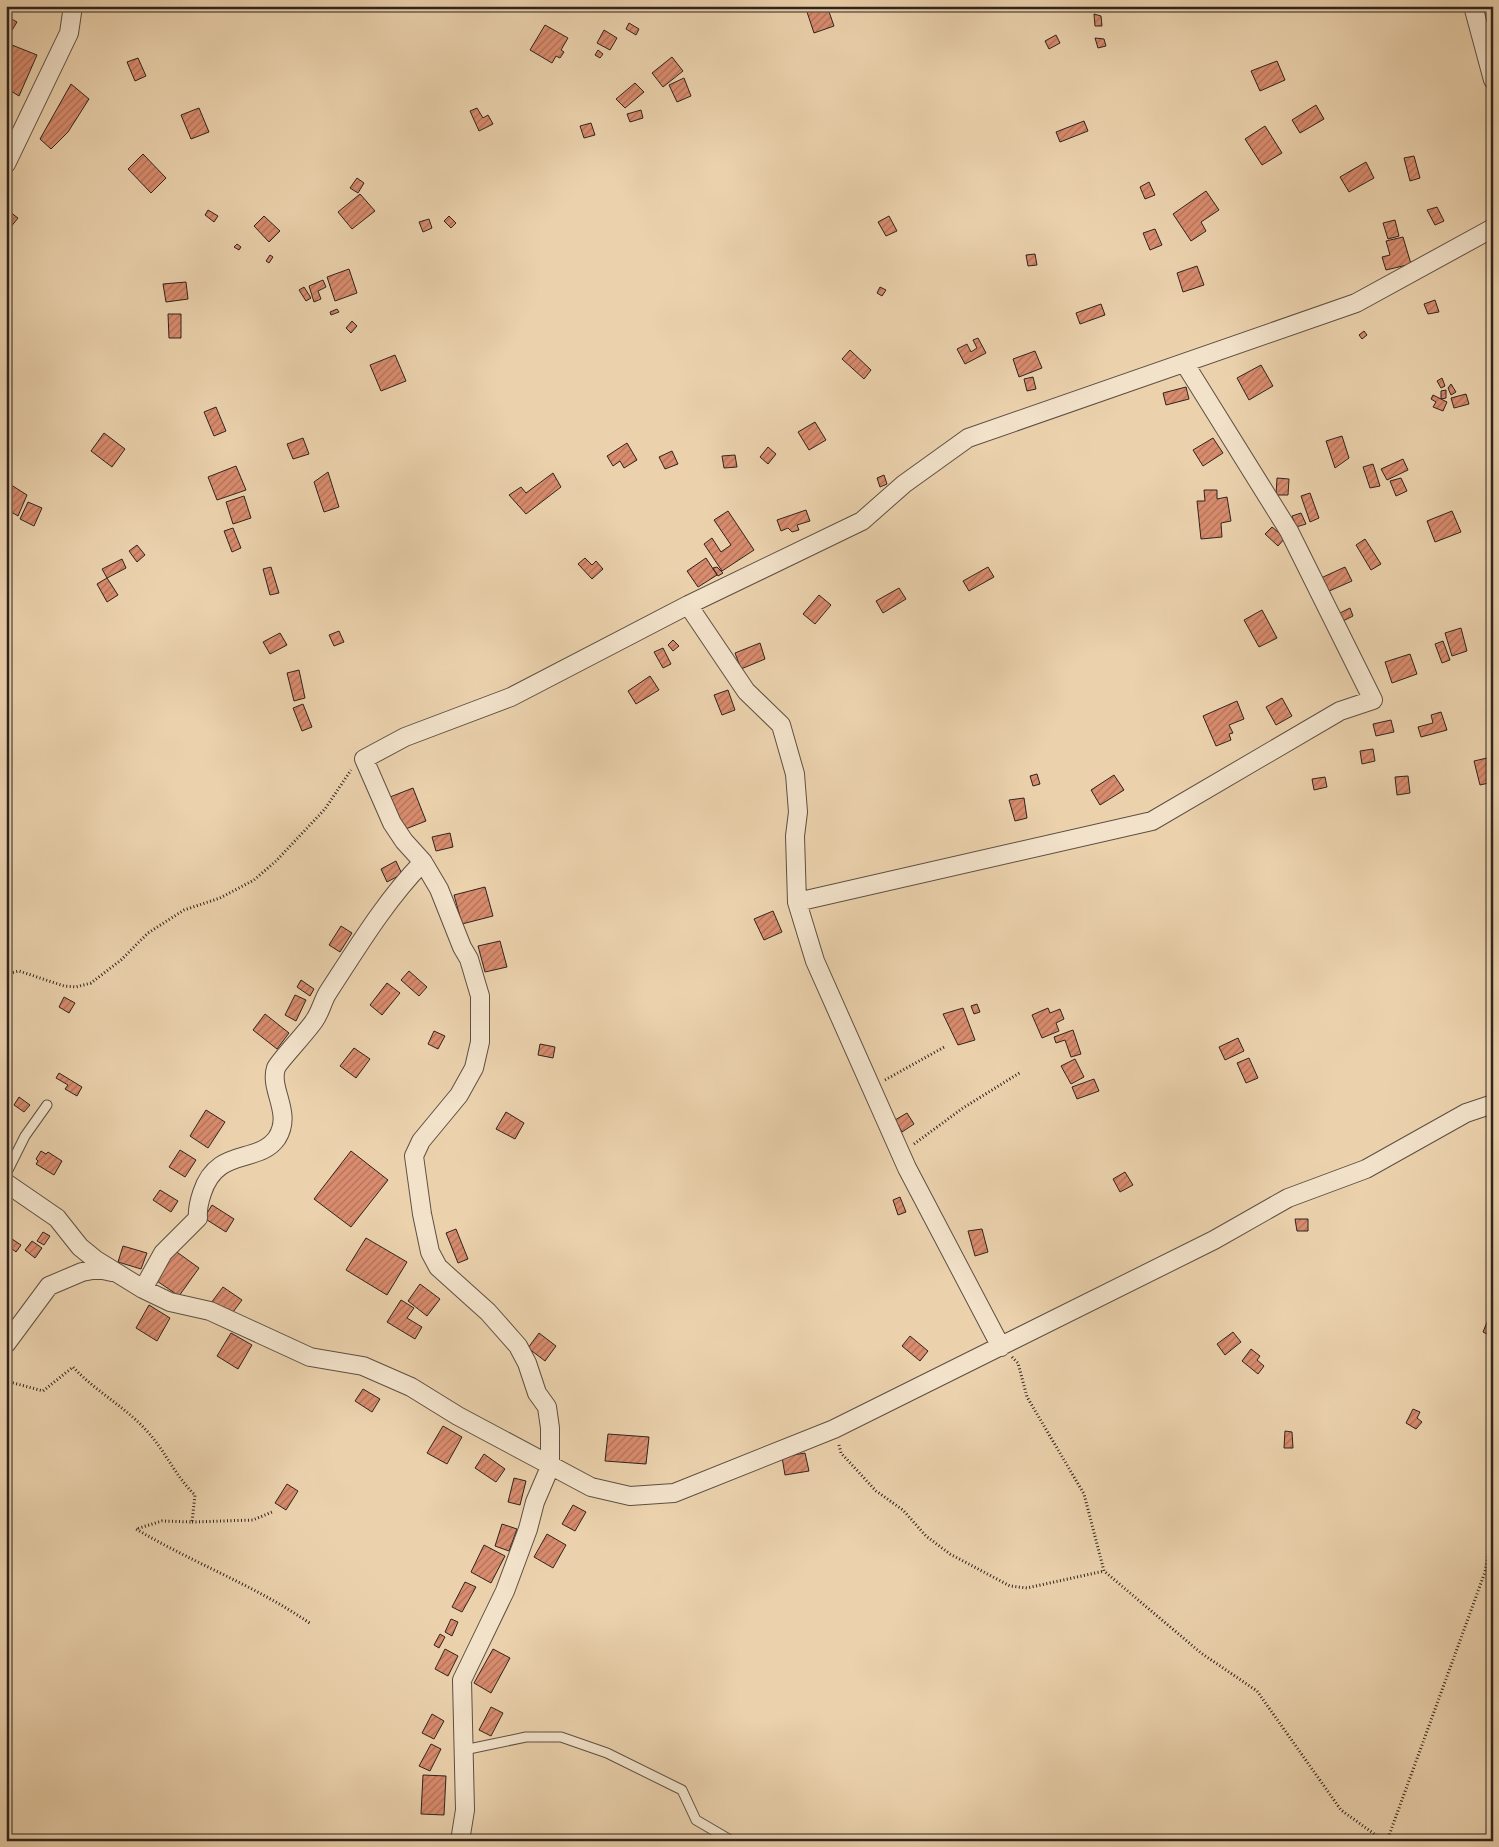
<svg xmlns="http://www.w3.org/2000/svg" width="1499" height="1847" viewBox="0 0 1499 1847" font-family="'EB Garamond',serif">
<defs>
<pattern id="building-hatch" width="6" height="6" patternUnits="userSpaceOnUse" patternTransform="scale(1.25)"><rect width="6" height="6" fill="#d98c6e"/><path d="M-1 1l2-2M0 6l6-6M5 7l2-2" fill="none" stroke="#b0725a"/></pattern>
</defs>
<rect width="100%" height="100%" fill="#ebd2ad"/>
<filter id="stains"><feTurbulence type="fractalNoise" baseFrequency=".004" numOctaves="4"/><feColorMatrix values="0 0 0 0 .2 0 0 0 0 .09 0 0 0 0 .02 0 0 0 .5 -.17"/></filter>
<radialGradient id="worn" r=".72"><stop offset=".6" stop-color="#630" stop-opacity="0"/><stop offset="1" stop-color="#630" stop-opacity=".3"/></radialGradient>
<path fill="url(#building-hatch)" stroke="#2f231e" d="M805,6H827L834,26L814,33Z
M1094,14L1101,16L1102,26H1095Z
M6,16L17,22L6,40Z
M629,23L639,29L636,35L626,29Z
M545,25L568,38L561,50L564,52L560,58L556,56L552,63L530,50Z
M604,30L617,38L610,50L597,43Z
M1056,35L1060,43L1049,49L1045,41Z
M1095,38L1104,39L1106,46L1098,48Z
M7,43L37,55L19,96L6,88Z
M598,50L603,54L600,58L595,55Z
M672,57L683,71L663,87L652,73Z
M138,58L146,76L135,81L127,62Z
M1277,61L1285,80L1260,91L1251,71Z
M684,78L691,96L677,102L669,85Z
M635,83L644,92L625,108L616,99Z
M71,84L89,99L68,132L51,149L40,139Z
M1316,105L1324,119L1300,133L1292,120Z
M199,108L209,132L191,139L181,115Z
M477,108L483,118L488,115L493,124L479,131L470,111Z
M641,110L643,118L630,122L627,114Z
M1084,121L1088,131L1060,142L1056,132Z
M591,123L595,135L584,138L580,126Z
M1265,126L1282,153L1262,165L1245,139Z
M143,154L166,178L151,193L128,169Z
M1414,156L1420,178L1410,181L1404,158Z
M1366,162L1374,178L1349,192L1340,177Z
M357,178L364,183L358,193L350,188Z
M1149,182L1155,195L1145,199L1140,187Z
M1206,191L1219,210L1201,222L1206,231L1191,241L1173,214Z
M360,194L375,211L352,229L338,212Z
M1437,207L1444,221L1435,225L1427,210Z
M6,209L18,218L6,233Z
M208,210L218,216L214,222L205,215Z
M264,216L280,231L269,242L254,226Z
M449,216L456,223L451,228L444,221Z
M889,216L897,231L886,236L878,222Z
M429,219L432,228L423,232L419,222Z
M1395,220L1399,236L1388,239L1383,223Z
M1155,229L1162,245L1150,250L1143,233Z
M1403,237L1411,264L1386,270L1382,257L1390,255L1386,241Z
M237,244L241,247L239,250L234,247Z
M1035,254L1037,265L1028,266L1026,255Z
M270,255L273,257L269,263L266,261Z
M1197,266L1204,285L1183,292L1177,273Z
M349,269L357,293L335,301L327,277Z
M323,280L326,287L318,291L321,299L314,302L309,286Z
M186,282L188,299L166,302L163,284Z
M304,287L311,298L306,301L299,290Z
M880,287L886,290L882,296L877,293Z
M1435,300L1439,312L1428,314L1424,304Z
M1101,304L1105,315L1080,324L1076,313Z
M337,309L339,312L331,315L330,312Z
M168,314H181V338H169Z
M352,321L357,326L351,333L346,328Z
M1364,331L1367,335L1362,339L1359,335Z
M978,338L986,353L965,364L957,349L967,344L971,352L977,348L973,340Z
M850,350L871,370L864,379L842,359Z
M1035,351L1042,368L1019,377L1013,359Z
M395,355L406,381L381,391L370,365Z
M1261,365L1273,386L1249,400L1237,378Z
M1033,377L1036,389L1027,391L1024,379Z
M1442,378L1445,386L1441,388L1437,381Z
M1451,384L1456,392L1451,395L1448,388Z
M1186,387L1189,399L1166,405L1163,393Z
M1446,390V398L1441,399V391Z
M1466,394L1469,404L1454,408L1451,398Z
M1433,395L1447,402L1443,411L1433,407L1436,402L1431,399Z
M216,407L226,431L214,436L204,412Z
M815,422L826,440L809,450L798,432Z
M104,433L125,449L112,467L91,451Z
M1342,436L1349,458L1335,468L1326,441Z
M303,438L309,454L293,459L287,444Z
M1213,438L1223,453L1203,466L1193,450Z
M627,443L637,460L624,468L620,461L613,466L607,456Z
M768,447L776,454L768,464L760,457Z
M672,451L678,464L665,469L659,457Z
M735,455L737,467L724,468L722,456Z
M1403,459L1408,470L1387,480L1381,469Z
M1373,464L1380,486L1370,488L1363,467Z
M236,466L246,490L217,500L208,477Z
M328,472L339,507L324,512L314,482Z
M553,473L561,487L526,514L509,495L521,487L526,493Z
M884,475L887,484L880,487L877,478Z
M1277,478L1289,479L1288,495H1276Z
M1401,478L1407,491L1396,496L1390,481Z
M8,483L27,495L18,516L6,509Z
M1204,490H1217V499L1227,497L1231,521L1221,523L1222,537L1201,539L1197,501H1205Z
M1310,493L1319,518L1310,522L1301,496Z
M244,496L251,518L233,524L226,502Z
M28,502L42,508L34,526L20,519Z
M806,510L810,521L797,525L799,530L792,532L788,528L781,531L777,520Z
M728,511L754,550L722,571L704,544L712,538L721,552L731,545L714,520Z
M1452,511L1461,532L1435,542L1427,521Z
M1301,513L1306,524L1296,527L1292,516Z
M1272,527L1285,538L1278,546L1265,534Z
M233,528L241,548L232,552L224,531Z
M1365,539L1381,564L1371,570L1356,545Z
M137,545L145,555L137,562L129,551Z
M585,558L592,565L596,561L603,569L592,579L578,564Z
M706,558L717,575L698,587L687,571Z
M122,559L126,568L107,578L102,569Z
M271,567L279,593L270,595L263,569Z
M717,567L723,573L718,576L713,568Z
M988,567L994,577L969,591L963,581Z
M1345,567L1352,581L1327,592L1321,578Z
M107,578L118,595L107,602L97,584Z
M899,588L906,599L883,613L876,601Z
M819,595L831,605L815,624L803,614Z
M1350,608L1353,616L1343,621L1340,613Z
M1262,610L1277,638L1259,647L1244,620Z
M1461,628L1467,651L1452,656L1445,633Z
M339,631L344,642L334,646L329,635Z
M280,633L287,645L270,654L263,642Z
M673,640L679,646L673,651L668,645Z
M1443,641L1450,660L1442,663L1435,644Z
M760,643L765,659L741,669L735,653Z
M663,648L671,664L663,668L654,652Z
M1410,654L1417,674L1392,683L1385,662Z
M299,670L305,698L294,701L287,673Z
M650,676L659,690L636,704L628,691Z
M728,690L735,710L722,715L714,695Z
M1282,698L1292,716L1276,725L1266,707Z
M1237,701L1244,719L1229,725L1233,733L1229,734L1231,740L1216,746L1203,716Z
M303,704L312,727L302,731L293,708Z
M1441,712L1447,730L1421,737L1418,727L1433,723L1431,715Z
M1391,720L1394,732L1376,736L1373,724Z
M1373,749L1375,761L1362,764L1360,751Z
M1487,758L1493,782L1480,785L1474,761Z
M1037,774L1040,784L1033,786L1030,776Z
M1114,775L1124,790L1100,805L1091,790Z
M1408,776L1410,793L1397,795L1395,777Z
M1325,777L1327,787L1314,790L1312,779Z
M413,788L426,821L403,830L390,797Z
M1024,798L1027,818L1015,821L1009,800Z
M450,833L453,847L436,851L432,837Z
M396,861L402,874L387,882L381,869Z
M485,887L493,916L462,924L454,895Z
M773,911L782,932L764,940L754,919Z
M341,926L352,933L340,952L329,945Z
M500,941L507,967L485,972L478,946Z
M409,971L427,987L419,996L401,980Z
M301,980L314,989L310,996L297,987Z
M387,983L400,993L382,1015L370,1005Z
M295,995L306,1000L296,1021L285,1015Z
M64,997L75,1003L69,1013L59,1007Z
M977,1004L980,1012L974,1014L971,1006Z
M963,1008L975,1040L958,1045L943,1014Z
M1048,1008L1050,1013L1060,1009L1064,1019L1056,1023L1059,1031L1042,1038L1032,1015Z
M265,1014L289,1033L277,1049L253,1030Z
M1073,1030L1081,1054L1071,1057L1065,1040L1056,1043L1054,1037Z
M434,1031L445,1036L438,1049L428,1044Z
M1238,1038L1244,1051L1225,1060L1219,1047Z
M540,1044L555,1047L553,1058L538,1055Z
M354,1048L370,1059L356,1078L340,1066Z
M1249,1058L1258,1078L1246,1083L1237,1063Z
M1075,1059L1084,1077L1071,1084L1061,1066Z
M59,1073L82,1087L77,1096L65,1089L68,1085L56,1078Z
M1094,1079L1099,1091L1077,1099L1072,1087Z
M19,1097L30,1105L24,1112L14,1105Z
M206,1110L225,1122L208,1148L190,1136Z
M506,1112L524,1123L515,1139L496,1129Z
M907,1113L914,1124L902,1132L895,1120Z
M180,1150L196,1160L185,1177L169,1167Z
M41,1151L46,1154L48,1152L62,1161L54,1175L36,1164L38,1161L36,1159Z
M351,1151L388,1180L351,1227L314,1199Z
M1125,1172L1133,1185L1120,1192L1113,1179Z
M160,1190L178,1201L171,1212L153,1200Z
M900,1197L906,1212L898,1215L893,1200Z
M212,1205L234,1219L226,1232L204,1218Z
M1295,1219H1308V1231H1297Z
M456,1229L468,1259L458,1263L446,1233Z
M982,1229L988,1252L975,1256L968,1231Z
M43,1232L50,1236L44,1245L37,1241Z
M6,1235L21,1245L16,1252L11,1248L8,1251L6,1250Z
M366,1238L407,1262L387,1295L346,1270Z
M32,1241L42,1248L35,1258L25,1250Z
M123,1246L147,1253L141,1269L118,1262Z
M174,1250L199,1268L179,1296L154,1279Z
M420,1284L440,1299L427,1316L408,1301Z
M223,1287L242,1300L230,1316L211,1303Z
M401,1300L414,1308L407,1318L422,1327L415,1339L387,1322Z
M149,1305L170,1318L157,1341L136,1328Z
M1492,1310H1493V1337L1483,1332Z
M1233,1332L1241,1342L1225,1355L1217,1344Z
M231,1333L252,1345L238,1369L217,1356Z
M539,1333L556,1346L545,1361L528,1348Z
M910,1336L928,1351L920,1361L902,1346Z
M1251,1349L1260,1356L1257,1360L1264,1366L1258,1374L1242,1361Z
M363,1389L380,1399L372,1412L355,1401Z
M1413,1409L1420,1412L1417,1418L1422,1422L1416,1429L1406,1423Z
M443,1426L462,1437L447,1464L427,1453Z
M1285,1431L1292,1432L1293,1448H1284Z
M608,1434L649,1437L646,1464L605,1461Z
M805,1453L809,1471L785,1475L782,1457Z
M484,1454L505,1469L496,1482L475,1468Z
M514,1478L526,1481L520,1505L508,1502Z
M287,1484L298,1491L286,1510L275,1503Z
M573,1505L586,1512L575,1531L562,1524Z
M502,1524L517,1529L509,1551L495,1546Z
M547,1534L566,1545L553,1568L534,1557Z
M484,1545L505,1556L491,1583L471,1572Z
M465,1582L476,1587L462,1612L452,1607Z
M451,1619L458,1622L452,1636L445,1632Z
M440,1634L445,1637L439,1648L434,1645Z
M445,1649L458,1656L448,1676L435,1669Z
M493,1649L510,1658L491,1693L474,1683Z
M491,1707L503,1713L491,1736L479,1730Z
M432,1714L444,1721L434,1739L422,1733Z
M431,1744L441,1749L430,1771L419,1766Z
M423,1775L446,1776L444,1815L421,1814Z"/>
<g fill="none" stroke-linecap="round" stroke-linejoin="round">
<defs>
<path id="service" d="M6,1174L25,1136L47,1105
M464,1750L526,1737H561L607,1753L682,1790L696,1820L732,1841"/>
<path id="minor" d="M1473,6L1493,80
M6,164L69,33L73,6
M688,605L746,691L781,725L795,774L798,812L795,836L797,902L815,961L907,1168L1001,1347
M797,902L1152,821L1340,711L1373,700L1289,531L1185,364
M6,1183L57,1218L80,1247L96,1260L143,1289L170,1302L210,1311L310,1357L363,1366L411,1387L458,1416L591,1487L630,1496L674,1493L834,1429L1214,1240L1288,1198L1366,1169L1466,1113L1493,1104
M143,1289L163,1253L198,1218C197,1209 199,1202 202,1193C217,1146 258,1165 277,1138C293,1113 269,1090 276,1068C279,1061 307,1032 314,1021C320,1013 322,1003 327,994C357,948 385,901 423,862
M6,1344L49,1286L82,1272L98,1269L112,1272
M460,1841L465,1810L462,1680L505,1591L528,1529L535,1502L550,1467V1428L547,1407L537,1393L527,1363L518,1346L488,1312L438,1267L430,1252L422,1214L414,1156L421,1141L459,1095L474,1068L480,1042V996L469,959L462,947L439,889L423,862L404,841L392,823L364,759L405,737L511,697L688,605L862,521L904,484L968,438L1356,303L1493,228"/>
</defs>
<use href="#service" stroke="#5e4f42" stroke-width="11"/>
<use href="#minor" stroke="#5e4f42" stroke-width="20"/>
<path stroke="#2f231e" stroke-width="3" stroke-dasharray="1 2.5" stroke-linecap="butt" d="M6,974L19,971L64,986L76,987L91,983L121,960L148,933L184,910L220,898L254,880L276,861L325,809L351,770
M885,1080L946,1046
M914,1144L963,1108L1021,1072
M1012,1357L1018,1363L1027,1397L1084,1494L1104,1571L1201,1653L1257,1691L1341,1810L1384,1841
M6,1381L43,1391L73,1367C95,1391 124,1406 146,1430C165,1450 175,1476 195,1495L192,1522L162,1521L136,1529C193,1563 256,1586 311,1624
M839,1445L841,1453L876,1491L903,1510L926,1536L950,1554L1010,1586L1027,1588L1104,1571
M192,1522L253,1520L272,1512
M1387,1841L1485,1572L1493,1529"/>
<use href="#service" stroke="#f2e2ca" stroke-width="9"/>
<use href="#minor" stroke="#f2e2ca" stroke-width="18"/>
</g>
<rect width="1499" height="1847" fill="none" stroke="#ebd2ad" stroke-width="25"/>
<rect x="8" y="8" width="1484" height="1832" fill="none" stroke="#2f231e" stroke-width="2.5"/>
<rect x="12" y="12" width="1474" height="1822" fill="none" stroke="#2f231e"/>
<rect width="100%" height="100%" filter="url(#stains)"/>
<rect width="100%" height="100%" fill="url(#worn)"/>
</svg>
